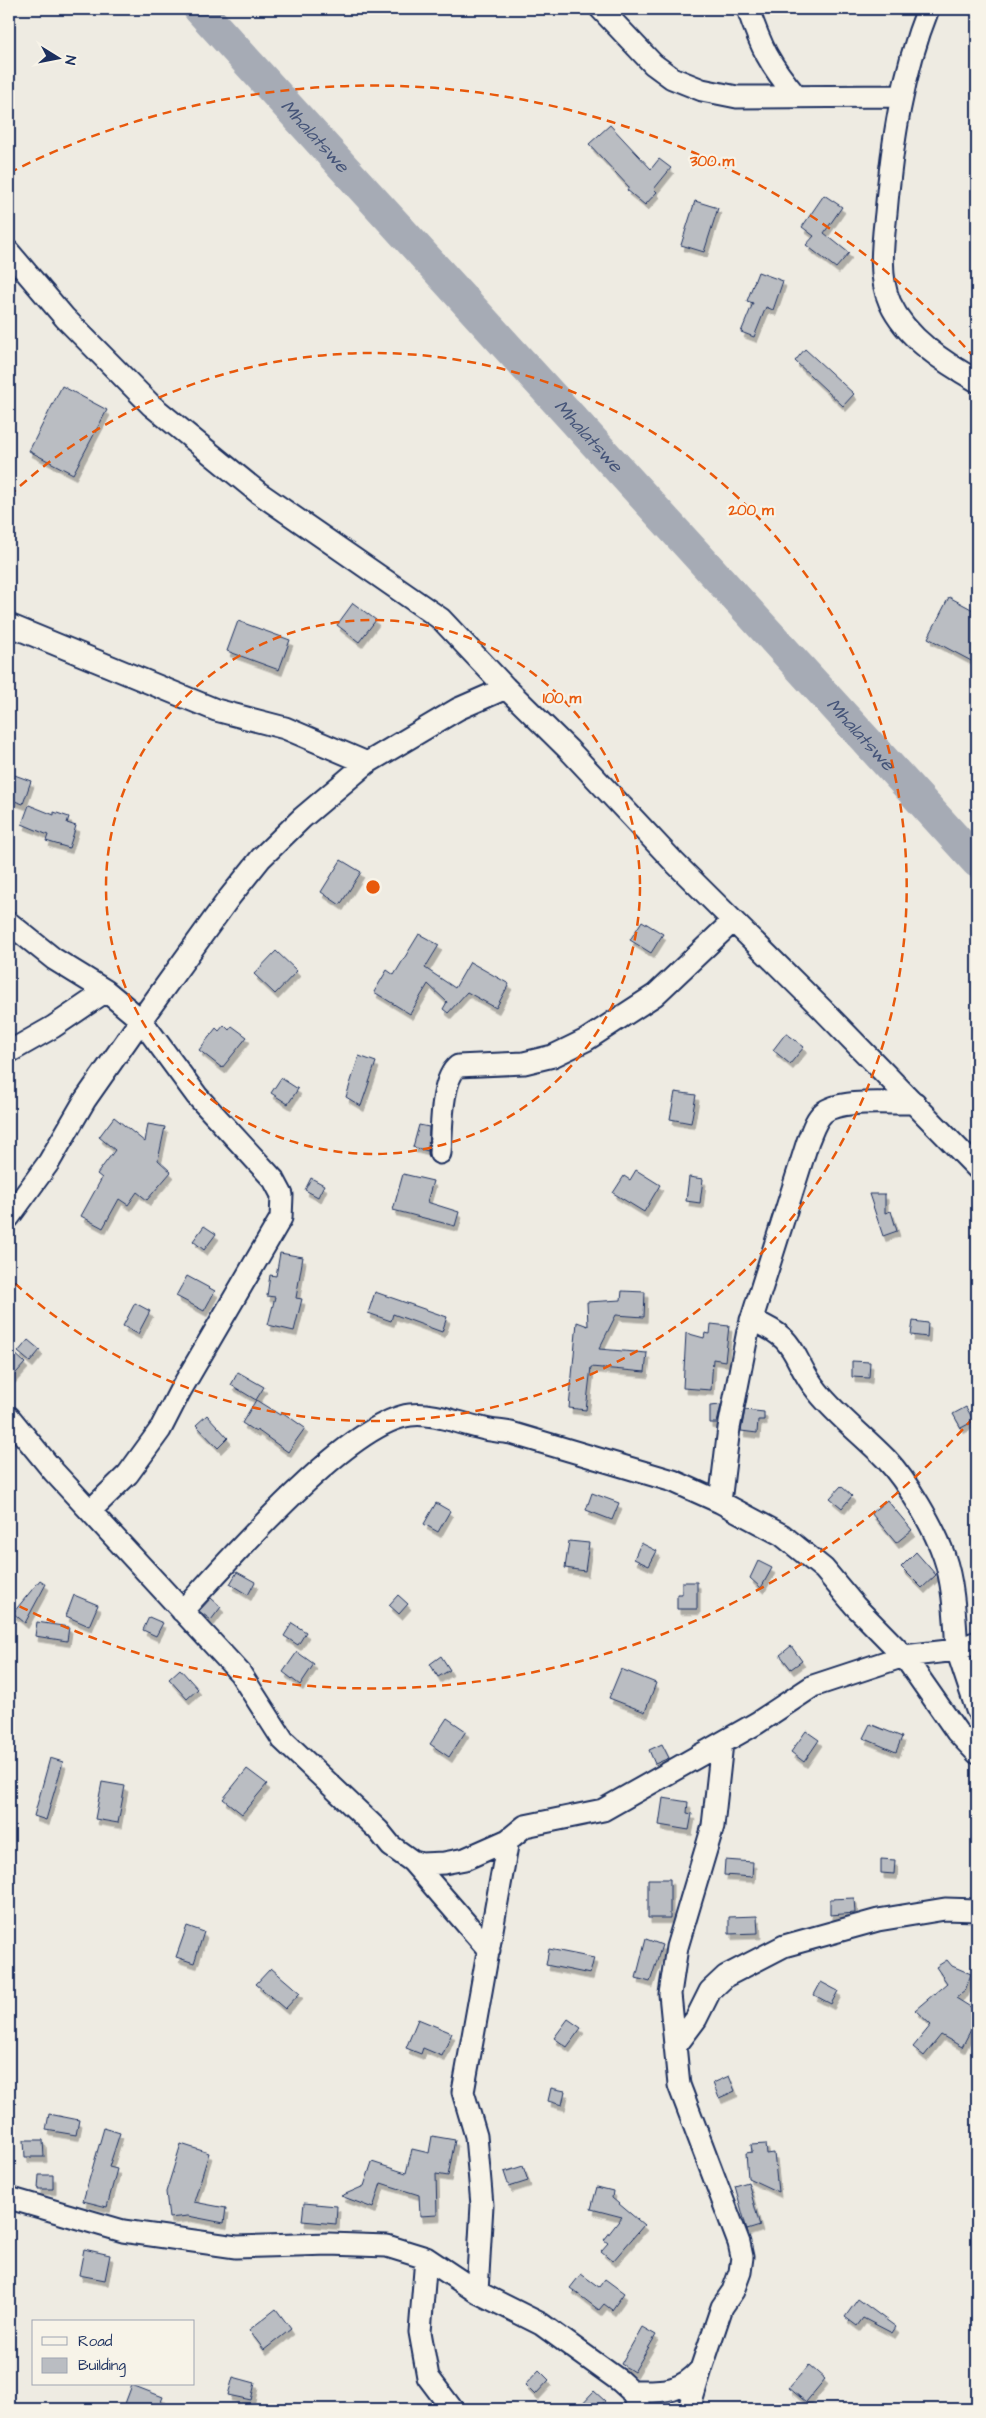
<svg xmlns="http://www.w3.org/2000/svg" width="986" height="2418" viewBox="0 0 986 2418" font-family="'Architects Daughter',sans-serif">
<defs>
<filter id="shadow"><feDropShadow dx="3" dy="5.5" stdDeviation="0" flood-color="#0004"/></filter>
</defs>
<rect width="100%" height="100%" fill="#eeebe2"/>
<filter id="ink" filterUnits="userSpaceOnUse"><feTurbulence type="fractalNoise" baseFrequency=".02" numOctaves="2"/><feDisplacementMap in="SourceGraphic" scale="10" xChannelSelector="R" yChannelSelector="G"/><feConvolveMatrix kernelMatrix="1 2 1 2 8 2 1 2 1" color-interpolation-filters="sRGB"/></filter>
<g filter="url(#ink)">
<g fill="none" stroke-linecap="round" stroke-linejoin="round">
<path stroke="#a6abb5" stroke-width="32" id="s1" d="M199,9L977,862"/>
</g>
<path fill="#babdc2" stroke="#1b2f5e" filter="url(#shadow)" d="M610,125L651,169L659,159L671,168L654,189L657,192L645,205L627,190L629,187L589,144Z
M824,195L842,207L824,233L849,253L836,268L806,245L814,236L802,227Z
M695,201L718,208L704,252L681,245Z
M758,272L783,281L773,310L766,307L754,337L741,332L753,303L747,301Z
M805,349L854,394L843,406L795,361Z
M62,386L107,410L73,474L29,451Z
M949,597L977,612V664L928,638Z
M353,603L376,620L359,642L337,625Z
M238,621L290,640L279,670L227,651Z
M9,773L31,781L23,804L9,799Z
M29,805L54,815V812L69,817L67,823L76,826L69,848L46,841L48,835L22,824Z
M341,860L361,872L340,905L321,892Z
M642,921L663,934L651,953L630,940Z
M419,934L439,945L425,968L455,988L470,962L509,984L496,1008L467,992L448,1013L443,1009L447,1002L428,984L410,1014L374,992L387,970L394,975Z
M276,951L297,971L275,994L254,974Z
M224,1025L229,1030L232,1026L247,1037L222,1068L199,1050L216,1028L219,1031Z
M786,1033L804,1047L790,1064L773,1050Z
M359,1056L376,1062L361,1106L346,1097Z
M281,1078L298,1089L288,1104L271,1093Z
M675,1092L696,1095L691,1123L670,1119Z
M114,1117L145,1142L148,1124L165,1127L158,1160L171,1172L147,1200L137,1192L128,1205L119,1199L103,1228L81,1216L102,1178L97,1174L115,1150L99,1137Z
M419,1125L429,1127L428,1151L413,1147Z
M636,1170L660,1185L644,1212L613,1193L624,1176L630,1180Z
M403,1174L433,1181L427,1202L459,1212L455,1226L393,1210Z
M689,1177L703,1179L700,1203L686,1201Z
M311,1178L324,1185L318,1197L305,1190Z
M869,1194H885V1213L891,1211L897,1231L883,1236Z
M204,1226L216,1234L204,1250L193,1241Z
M280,1253L303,1257L296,1298L302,1299L294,1331L268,1325L275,1297L267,1296L270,1275L276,1276Z
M187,1276L215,1291L204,1311L176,1296Z
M622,1291L645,1292L644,1317L616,1315L599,1349L647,1353L645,1372L591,1367L586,1410L569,1408L577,1322L588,1326L587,1302L621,1300Z
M375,1292L447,1317L442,1332L393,1314L391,1321L368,1313Z
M135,1303L150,1311L138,1334L123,1326Z
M913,1321L928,1323L927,1337L911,1335Z
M711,1324L729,1326L725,1361L713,1359L711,1390L683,1388L686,1333L704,1338L705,1333L710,1334Z
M28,1340L40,1350L30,1362L18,1352Z
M9,1348L25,1363L9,1381Z
M852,1361L870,1362L869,1378L852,1377Z
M238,1372L264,1387L256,1400L231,1385Z
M256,1400L280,1415L282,1412L305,1428L288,1452L257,1430L256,1432L242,1423Z
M721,1405L717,1423H710V1406Z
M966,1407L974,1421L961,1428L953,1414Z
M745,1410L764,1412V1420H758L757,1433L741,1431Z
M207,1415L228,1438L218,1448L196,1425Z
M841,1486L852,1496L842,1508L830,1498Z
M592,1493L619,1503L612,1520L586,1510Z
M887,1500L912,1530L896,1543L871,1513Z
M436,1503L450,1511L438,1532L424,1524Z
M569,1541L589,1543L585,1571L565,1568Z
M641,1543L657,1551L649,1566L634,1559Z
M916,1552L936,1575L922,1588L901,1567Z
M758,1561L772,1568L761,1588L750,1578Z
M237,1572L255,1582L248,1595L230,1584Z
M40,1580L46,1584L25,1623L13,1613Z
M682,1582H697V1609H677V1594H682Z
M74,1595L98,1605L89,1626L66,1616Z
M398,1595L408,1604L399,1614L389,1605Z
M211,1598L221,1607L211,1620L199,1611Z
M149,1617L163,1623L156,1636L143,1630Z
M37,1622L69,1627L67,1641L35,1636Z
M292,1623L306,1632L298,1645L284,1636Z
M791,1646L802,1661L791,1669L780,1655Z
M297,1652L314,1664L300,1685L283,1672Z
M441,1656L450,1670L438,1677L430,1664Z
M180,1669L198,1689L187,1699L169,1679Z
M621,1669L656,1683L645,1712L609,1698Z
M447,1718L466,1731L449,1757L430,1744Z
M870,1724L902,1737L896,1752L863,1738Z
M806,1731L819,1740L804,1762L791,1752Z
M662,1744L669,1758L655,1764L649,1750Z
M50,1758L63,1762L46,1820L34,1816Z
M247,1769L267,1784L242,1814L223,1799Z
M102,1782L125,1786L118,1823L95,1819Z
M663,1798L688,1802L687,1813L692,1814L689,1830L659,1825Z
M881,1859L895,1860L894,1874L881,1873Z
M725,1860L753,1862L752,1877L724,1875Z
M648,1879H670V1918H648Z
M854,1898L855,1913L830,1915V1899Z
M757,1916L758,1933L729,1934V1917Z
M187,1926L204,1932L194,1963L176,1957Z
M646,1939L662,1945L650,1982L636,1978Z
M549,1949L594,1958L590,1974L546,1965Z
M947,1960L952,1966L971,1974L965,1991L956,1998L977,2011V2018L962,2047L941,2035L924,2056L913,2047L931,2025L915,2010L947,1983L936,1967Z
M271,1968L300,1993L285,2009L256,1984Z
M821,1982L838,1991L831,2004L814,1995Z
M418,2019L452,2033L442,2056L423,2048L421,2054L406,2048Z
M568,2019L581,2028L567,2047L554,2038Z
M729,2076L735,2091L719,2098L713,2083Z
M551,2088L565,2091L562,2105L548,2101Z
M49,2114L79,2120L76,2135L46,2130Z
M104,2128L120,2133L109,2167L117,2169L107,2207L83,2201Z
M432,2136L455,2140L448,2176L436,2174L437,2215L420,2216L419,2195L381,2183L373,2208L341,2196L364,2186L372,2162L406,2173L412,2149L429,2153Z
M24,2140H43L44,2157H25Z
M181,2144L209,2153L194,2202L226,2208L224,2223L188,2216L169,2218L166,2192Z
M766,2144L767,2154L774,2153L778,2192L748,2178L746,2153L752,2152L751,2145Z
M523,2166L528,2181L509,2187L504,2172Z
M39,2175H53V2189H38Z
M748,2182L760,2226L747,2230L735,2186Z
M597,2187L613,2191L612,2198L644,2225L613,2261L601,2251L608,2243L604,2240L622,2217L591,2209Z
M304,2203L337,2206L336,2224L302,2221Z
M84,2249L110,2255L105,2280L79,2275Z
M581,2274L599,2287L605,2279L624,2293L612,2310L604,2304L599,2310L570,2288Z
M858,2299L896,2327L892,2333L863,2318L857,2326L845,2317Z
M276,2309L291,2329L264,2350L249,2330Z
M642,2327L656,2335L634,2372L621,2364Z
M809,2365L825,2379L806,2402L789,2388Z
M539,2370L549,2380L535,2395L525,2385Z
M233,2377L255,2383L251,2400L228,2395Z
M132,2385L163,2397L158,2409H123Z
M594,2391L605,2401L598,2409H577Z"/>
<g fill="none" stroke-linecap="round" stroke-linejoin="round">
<defs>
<path id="minor" d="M601,9L653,64L672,78L702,90L737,97L902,96
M748,9C761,47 769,64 796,96
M928,9C902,74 892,144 886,213C883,241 878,277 890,303C906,338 945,363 977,381
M9,252L65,318L151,405L259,493L441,619L506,688L569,750L674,862L822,1009L977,1168
M9,625L216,710L285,728L367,763
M9,923L54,959L106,991L141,1020L197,1096L274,1180L282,1195L281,1218L180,1391L160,1430L128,1474L90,1511
M9,1052L53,1027L106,991
M440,1153C442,1131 440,1080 458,1066L524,1063L553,1056L586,1040L655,995L733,921
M9,1217L49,1162L85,1100L141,1020L229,898L261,858L302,818L367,763L458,709L506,688
M751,1320C802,1340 789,1357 818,1392C838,1417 864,1436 886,1459C907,1481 934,1527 944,1556C954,1584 955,1621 957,1650L977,1642
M9,1417L54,1472L240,1673L283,1740L378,1830L391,1846L412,1861L421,1864L444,1863L465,1859L508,1840L525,1826L603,1810L757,1723L813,1686L904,1656L957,1650L977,1710
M720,1502L729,1428L748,1331L808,1141C812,1132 815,1120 823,1113C839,1098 893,1104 915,1103
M182,1611C228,1562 347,1423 410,1415C433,1412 458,1423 481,1428C491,1431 501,1431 511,1433L673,1481L720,1502L782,1535L824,1569L855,1606L904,1656L957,1732L977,1753
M412,1861L489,1950
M675,2047L696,2019L710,1991L726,1976L784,1946L878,1920L945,1909L977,1910
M9,2198L123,2231L236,2247L329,2244L387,2246L426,2258L477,2292L541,2324L620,2381L631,2391L640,2409
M426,2258L420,2332L428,2377L452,2409
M477,2292L482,2205L476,2136L463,2092L508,1840
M631,2391C660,2391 680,2394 701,2369L722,2307L733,2291L740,2272L742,2257L739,2243L679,2085L670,1994L677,1947L713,1826L722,1743
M689,2409L701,2369"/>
</defs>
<use href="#minor" stroke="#1b2f5e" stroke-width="25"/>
<use href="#minor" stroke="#f7f3e8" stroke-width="21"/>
</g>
</g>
<g fill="none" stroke="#e8590c" stroke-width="2.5" stroke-dasharray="9 6">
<circle cx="373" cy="887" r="267"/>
<path d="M9 496A534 534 0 1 1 9 1278"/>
<path d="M973 1418A801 801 0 0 1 9 1601M9 173A801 801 0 0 1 973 356"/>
</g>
<g text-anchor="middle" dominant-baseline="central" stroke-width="4.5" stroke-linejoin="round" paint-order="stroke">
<g font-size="19" font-style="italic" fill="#455478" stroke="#f7f3e8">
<text stroke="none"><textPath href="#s1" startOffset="172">Mhalatswe</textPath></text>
<text stroke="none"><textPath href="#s1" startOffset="578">Mhalatswe</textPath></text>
<text stroke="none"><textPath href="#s1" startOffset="982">Mhalatswe</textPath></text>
</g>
</g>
<circle cx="373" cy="887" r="8" fill="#e8590c" stroke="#f7f3e8" stroke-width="2.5"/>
<g font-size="15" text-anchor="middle" font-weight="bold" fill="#e8590c" stroke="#f7f3e8" stroke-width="4.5" stroke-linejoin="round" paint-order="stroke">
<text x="712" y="166">300 m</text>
<text x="751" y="515">200 m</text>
<text x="562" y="703">100 m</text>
</g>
<rect width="986" height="2418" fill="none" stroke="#f7f3e8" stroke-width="30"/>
<rect x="15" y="15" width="956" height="2388" fill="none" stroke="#1b2f5e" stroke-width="2" filter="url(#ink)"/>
<rect x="32" y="2320" width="162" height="65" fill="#f7f3e8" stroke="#9fa5b1"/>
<rect x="42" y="2337" width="25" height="8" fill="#f7f3e8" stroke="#9fa5b1"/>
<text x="78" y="2346" font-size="15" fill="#1b2f5e">Road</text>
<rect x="42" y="2358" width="25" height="15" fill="#babdc2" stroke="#9fa5b1"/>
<text x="78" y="2370" font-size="15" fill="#1b2f5e">Building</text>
<g transform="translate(58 58) rotate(100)" stroke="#f7f3e8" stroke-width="4" paint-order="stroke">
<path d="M0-4L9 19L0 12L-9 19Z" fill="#1b2f5e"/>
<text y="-8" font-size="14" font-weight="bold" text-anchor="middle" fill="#1b2f5e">N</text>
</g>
</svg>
